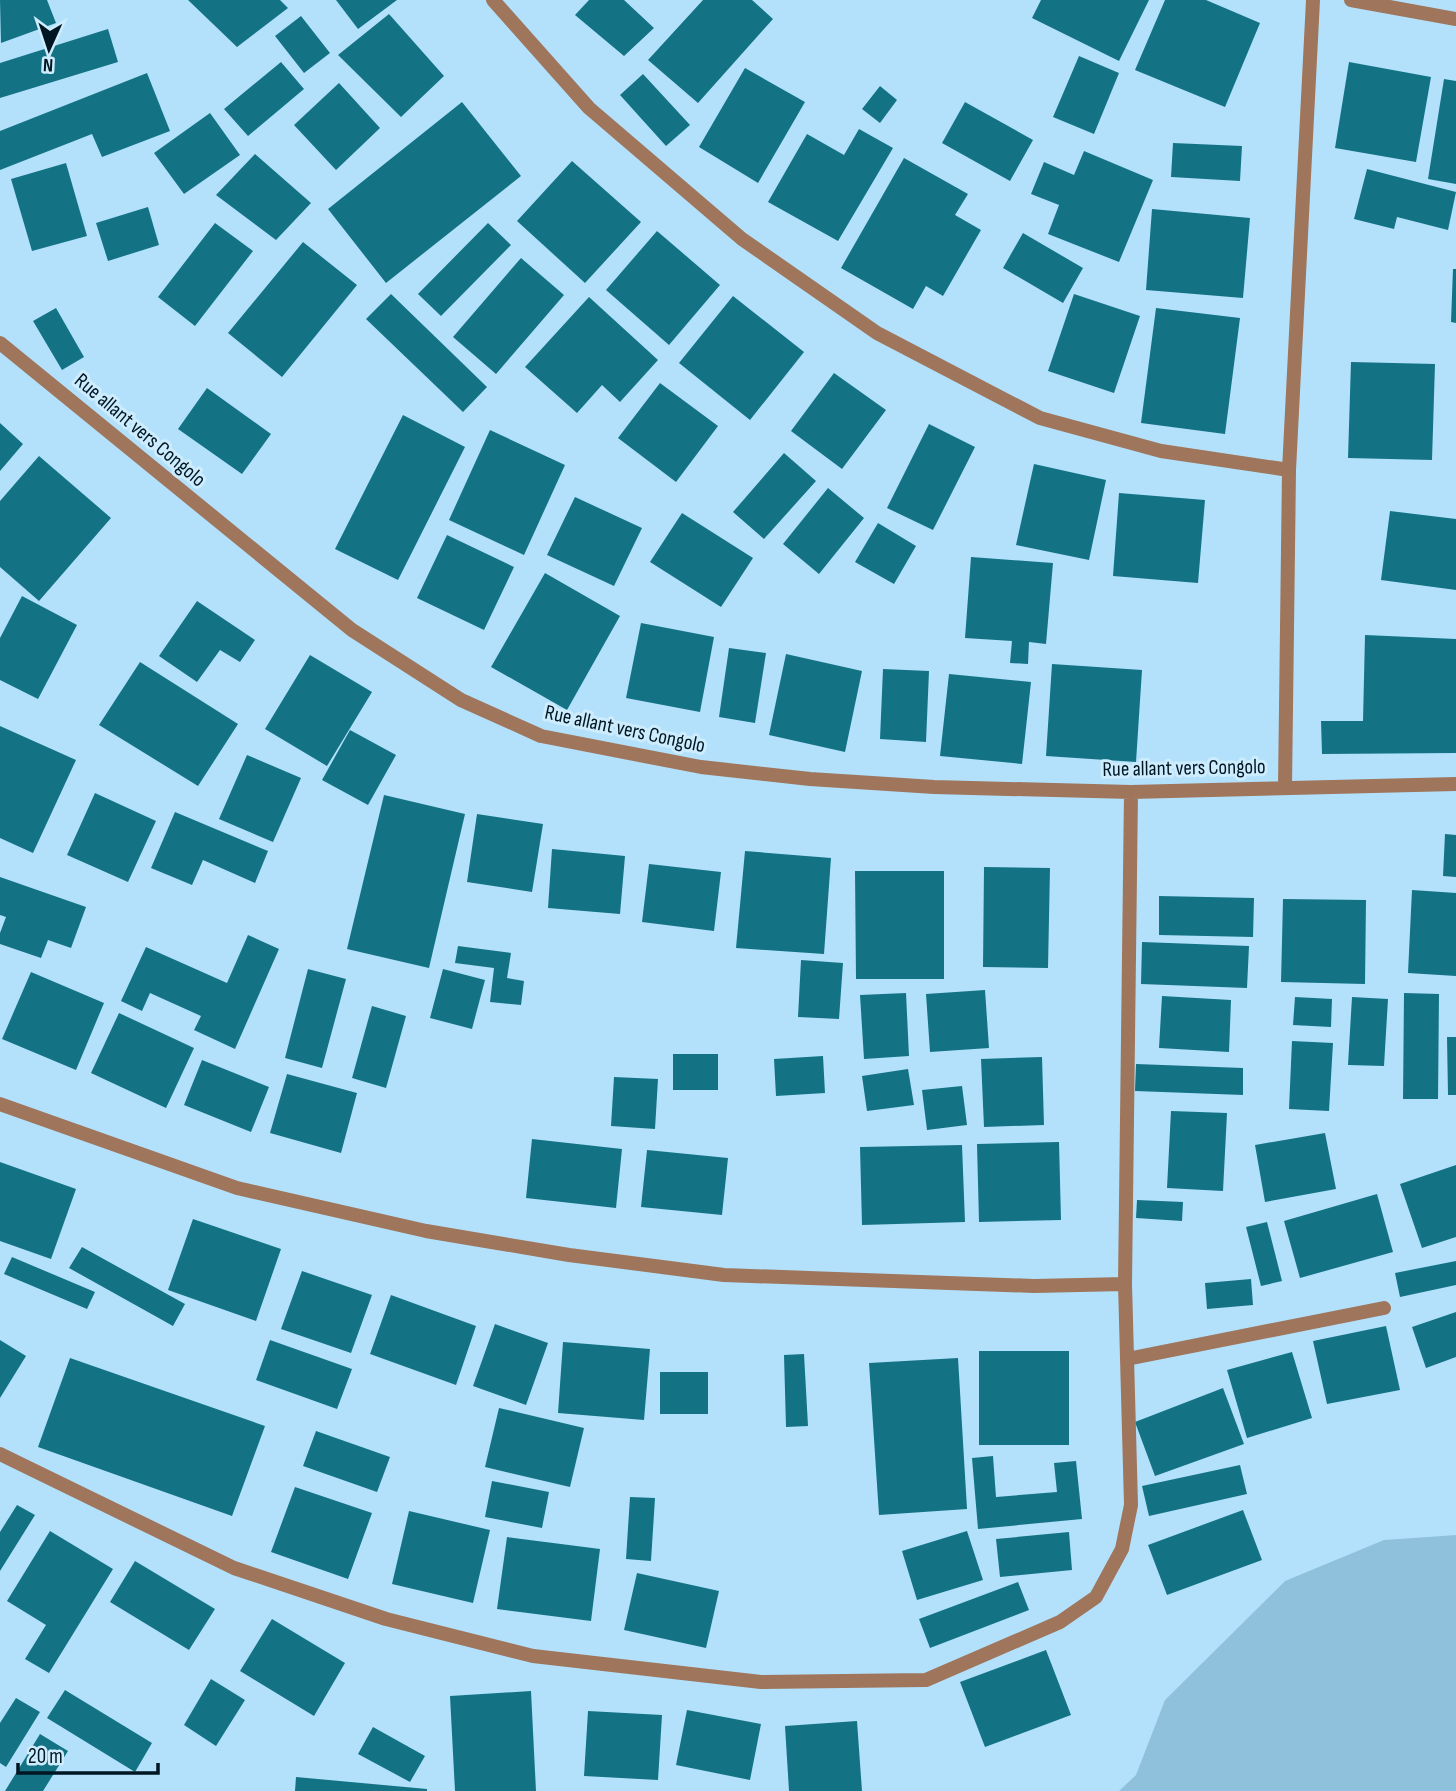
<svg xmlns="http://www.w3.org/2000/svg" width="1456" height="1791" viewBox="0 0 1456 1791" font-family="'Sofia Sans Condensed',sans-serif">
<rect width="100%" height="100%" fill="#b3e1fc"/>
<path fill="#8fc1dd" d="M1456,1535V1791H1119L1136,1775L1165,1700L1285,1581L1384,1540Z"/>
<path fill="#137384" d="M0,0H47L56,23L1,43Z
M188,0H280L288,8L237,47Z
M336,0H397L358,29Z
M589,0H624L654,28L624,56L575,15Z
M703,0H752L773,19L698,103L648,60Z
M1041,0H1149L1119,61L1032,18Z
M1165,0H1206L1260,23L1225,107L1135,70Z
M389,14L444,76L401,117L338,55Z
M301,16L330,53L304,73L275,36Z
M108,29L118,62L0,98V63Z
M1079,56L1119,73L1094,134L1053,117Z
M281,62L304,89L248,136L224,109Z
M1349,62L1431,77L1416,162L1335,148Z
M745,68L805,102L758,183L699,147Z
M147,73L170,131L102,157L92,134L0,170V131Z
M643,74L690,125L666,146L620,95Z
M1444,79L1456,81V184L1428,179Z
M339,83L380,128L336,170L294,125Z
M880,86L897,100L880,123L862,109Z
M462,102L521,176L386,283L328,209Z
M965,102L1033,140L1010,181L942,143Z
M210,113L240,155L184,194L154,153Z
M859,129L893,148L838,241L768,202L807,134L844,155Z
M1173,143L1242,146L1240,181L1171,177Z
M1084,151L1153,180L1119,262L1048,234L1059,205L1031,194L1044,162L1074,175Z
M255,154L311,203L276,240L216,195Z
M904,158L968,194L955,215L981,230L943,296L926,286L913,309L841,268Z
M572,161L641,222L585,283L517,221Z
M66,163L87,236L32,251L11,179Z
M1367,169L1456,192L1448,230L1397,217L1394,229L1354,219Z
M148,207L159,245L108,261L96,223Z
M1152,209L1250,218L1243,298L1146,290Z
M215,223L253,251L195,326L158,297Z
M488,223L511,245L441,316L418,294Z
M657,231L720,285L669,345L606,290Z
M1023,233L1083,268L1063,303L1003,268Z
M303,242L357,285L282,377L228,333Z
M521,258L564,295L496,374L453,337Z
M1453,269H1456V323L1451,322Z
M391,294L487,387L463,412L366,319Z
M1074,294L1140,316L1114,393L1048,371Z
M733,296L804,352L750,420L679,363Z
M589,297L658,360L620,402L602,385L577,413L525,367Z
M56,308L84,357L62,370L33,321Z
M1156,308L1240,318L1225,434L1141,423Z
M1351,362L1435,364L1432,460L1348,458Z
M834,373L886,410L842,469L791,431Z
M660,383L718,426L676,482L618,438Z
M207,388L271,434L242,474L178,429Z
M403,415L465,447L398,580L335,549Z
M0,423L23,444L0,471Z
M929,424L975,447L933,530L887,508Z
M490,430L565,465L524,555L449,520Z
M784,453L816,481L764,539L733,512Z
M39,456L111,518L39,601L0,567V501Z
M1034,464L1106,480L1089,560L1016,545Z
M828,488L864,518L819,574L783,544Z
M1119,493L1205,500L1198,583L1113,576Z
M575,497L642,528L614,586L547,555Z
M1390,511L1456,519V590L1381,580Z
M682,513L753,558L721,607L650,562Z
M878,523L916,546L894,584L855,562Z
M447,535L514,567L484,630L417,598Z
M971,557L1053,563L1046,644L1029,642L1028,664L1010,663L1012,641L965,638Z
M545,573L620,616L567,710L491,667Z
M22,596L77,625L38,699L0,680V638Z
M197,601L255,640L240,662L220,650L197,682L159,656Z
M641,623L714,637L700,712L626,698Z
M1365,635L1456,639V753L1322,754L1321,721H1363Z
M729,648L766,653L755,723L719,717Z
M786,654L862,671L845,752L769,735Z
M310,655L372,692L327,766L265,729Z
M140,662L238,724L198,786L99,725Z
M1052,664L1142,670L1136,762L1046,756Z
M883,669L929,671L926,742L880,739Z
M949,674L1031,682L1022,764L940,756Z
M0,726L76,760L33,853L0,838Z
M350,730L396,755L368,805L322,780Z
M247,755L301,778L273,842L219,819Z
M95,793L156,821L128,882L67,855Z
M384,795L465,814L429,968L347,949Z
M175,812L268,851L255,883L203,860L192,885L151,868Z
M477,814L543,824L532,892L467,882Z
M1445,834L1456,835V877L1443,876Z
M552,849L625,856L620,914L548,908Z
M745,851L831,858L824,954L736,948Z
M649,864L721,872L714,931L642,922Z
M984,867L1050,868L1048,968L983,967Z
M855,871H944V979H856Z
M0,877L86,907L71,948L48,940L41,958L0,944V933L6,917L0,915Z
M1412,890L1456,893V976L1408,973Z
M1159,896L1254,898L1253,937L1159,935Z
M1283,899L1366,900L1365,984L1281,982Z
M248,935L279,949L235,1049L194,1030L201,1016L150,993L142,1011L121,1001L146,947L227,983Z
M1142,942L1249,946L1247,988L1141,984Z
M458,946L511,953L507,978L524,981L521,1005L490,1002L494,968L455,963Z
M801,960L843,963L839,1019L798,1017Z
M308,969L346,979L322,1068L285,1058Z
M443,969L485,980L472,1029L430,1018Z
M31,972L104,1003L76,1070L2,1039Z
M985,990L989,1048L930,1052L926,994Z
M906,993L909,1056L864,1059L860,995Z
M1404,993L1439,994L1438,1099H1403Z
M1162,996L1231,1000L1229,1052L1159,1048Z
M1295,997L1332,999L1331,1027L1293,1025Z
M1352,997L1388,999L1384,1066L1348,1065Z
M372,1006L406,1016L386,1088L352,1078Z
M119,1013L194,1048L166,1108L91,1073Z
M1447,1037H1456V1095H1448Z
M1292,1041L1333,1043L1329,1111L1289,1109Z
M673,1054H718V1090H673Z
M823,1056L825,1093L776,1096L774,1059Z
M1042,1057L1044,1125L984,1127L981,1059Z
M202,1060L269,1087L251,1132L184,1105Z
M1136,1064L1243,1068V1095L1135,1091Z
M908,1069L914,1105L867,1111L862,1076Z
M287,1074L357,1093L341,1153L270,1133Z
M614,1077L658,1079L655,1129L611,1126Z
M962,1086L967,1125L927,1130L922,1090Z
M1171,1111L1227,1113L1223,1191L1167,1188Z
M1325,1133L1336,1189L1265,1202L1255,1145Z
M532,1139L622,1149L616,1208L526,1198Z
M1059,1142L1061,1220L979,1222L977,1144Z
M962,1145L965,1222L862,1225L860,1147Z
M647,1150L728,1158L722,1215L641,1207Z
M0,1162L76,1189L51,1259L0,1241Z
M1456,1165V1237L1422,1248L1400,1184Z
M1377,1194L1393,1252L1300,1278L1284,1221Z
M1137,1200L1183,1202L1182,1221L1136,1218Z
M193,1219L281,1249L256,1321L168,1290Z
M1267,1222L1282,1281L1261,1286L1246,1227Z
M82,1247L185,1304L173,1326L69,1268Z
M12,1257L95,1292L87,1309L4,1274Z
M1456,1261V1285L1400,1297L1395,1273Z
M302,1271L372,1295L351,1353L281,1329Z
M1251,1279L1253,1305L1207,1309L1205,1283Z
M391,1295L476,1326L456,1385L370,1354Z
M1456,1312V1357L1426,1368L1412,1327Z
M495,1324L548,1343L526,1405L473,1386Z
M1386,1326L1400,1390L1327,1404L1313,1341Z
M0,1340L26,1356L0,1398Z
M270,1340L352,1369L337,1409L256,1380Z
M563,1342L650,1349L644,1420L558,1413Z
M979,1351H1069V1445H979Z
M1292,1352L1312,1418L1247,1438L1227,1370Z
M804,1354L808,1426L786,1427L784,1355Z
M70,1358L265,1426L232,1516L38,1447Z
M958,1358L967,1509L879,1515L869,1363Z
M660,1372H708V1414H660Z
M1223,1388L1244,1444L1155,1476L1135,1422Z
M499,1408L584,1428L570,1487L485,1467Z
M316,1431L390,1457L377,1492L303,1466Z
M993,1456L996,1497L1057,1492L1054,1463L1076,1461L1082,1519L978,1529L972,1458Z
M1240,1465L1247,1494L1149,1516L1142,1486Z
M492,1481L549,1492L542,1528L485,1517Z
M295,1487L372,1513L348,1579L271,1552Z
M630,1497L655,1498L651,1561L626,1559Z
M17,1505L35,1515L0,1571V1532Z
M1243,1510L1262,1560L1167,1595L1148,1545Z
M409,1511L490,1530L473,1603L392,1584Z
M50,1531L113,1569L49,1673L25,1659L46,1625L7,1601Z
M967,1531L983,1580L917,1600L902,1551Z
M1069,1532L1072,1570L1000,1577L996,1539Z
M507,1537L600,1549L591,1621L497,1609Z
M135,1561L215,1609L189,1650L110,1602Z
M637,1573L719,1591L706,1648L624,1630Z
M1018,1582L1029,1610L930,1648L919,1619Z
M272,1619L345,1663L314,1716L240,1671Z
M1046,1650L1071,1715L985,1747L960,1682Z
M211,1679L245,1700L216,1746L184,1725Z
M65,1690L152,1743L135,1772L47,1718Z
M531,1691L536,1791H455L450,1696Z
M16,1698L40,1712L6,1767L0,1763V1723Z
M687,1710L761,1724L750,1780L676,1765Z
M588,1711L662,1715L658,1780L584,1776Z
M857,1721L862,1791H789L785,1726Z
M373,1727L425,1756L410,1782L358,1754Z
M40,1734L68,1751L43,1791H5Z
M296,1777L427,1789V1791H295Z"/>
<g fill="none" stroke-linecap="round" stroke-linejoin="round">
<path stroke="#9f755b" stroke-width="14" d="M493,0L589,108L742,239L877,333L1040,418L1161,451L1289,470
M1351,0L1456,19
M0,343L352,630L461,700L541,736L701,767L810,779L934,787L1131,792L1456,784
M1285,787L1289,470L1313,0
M0,1104L237,1188L426,1231L569,1255L724,1275L1034,1286L1125,1284
M1127,1359L1384,1308
M0,1454L234,1568L386,1619L533,1656L761,1682L926,1680L1060,1622L1096,1597L1122,1549L1131,1505L1125,1284L1131,792"/>
</g>
<g text-anchor="middle" dominant-baseline="central" stroke-width="6" stroke-linejoin="round" paint-order="stroke">
<g font-size="21" fill="#001622" stroke="#cdecfe">
<text transform="translate(140 430) rotate(40)">Rue allant vers Congolo</text>
<text transform="translate(625 729) rotate(12)">Rue allant vers Congolo</text>
<text transform="translate(1184 768) rotate(-1)">Rue allant vers Congolo</text>
</g>
</g>
<g transform="translate(49 49) rotate(183)" stroke="#cdecfe" stroke-width="5" paint-order="stroke">
<path d="M0-5L12 26L0 18L-12 26Z" fill="#001622"/>
<text y="-10" font-size="19" font-weight="bold" text-anchor="middle" fill="#001622">N</text>
</g>
<path d="M18 1763v10h140v-10" fill="none" stroke="#001622" stroke-width="3.5"/>
<text x="28" y="1763" font-size="21" fill="#001622" stroke="#cdecfe" stroke-width="5" paint-order="stroke">20 m</text>
</svg>
